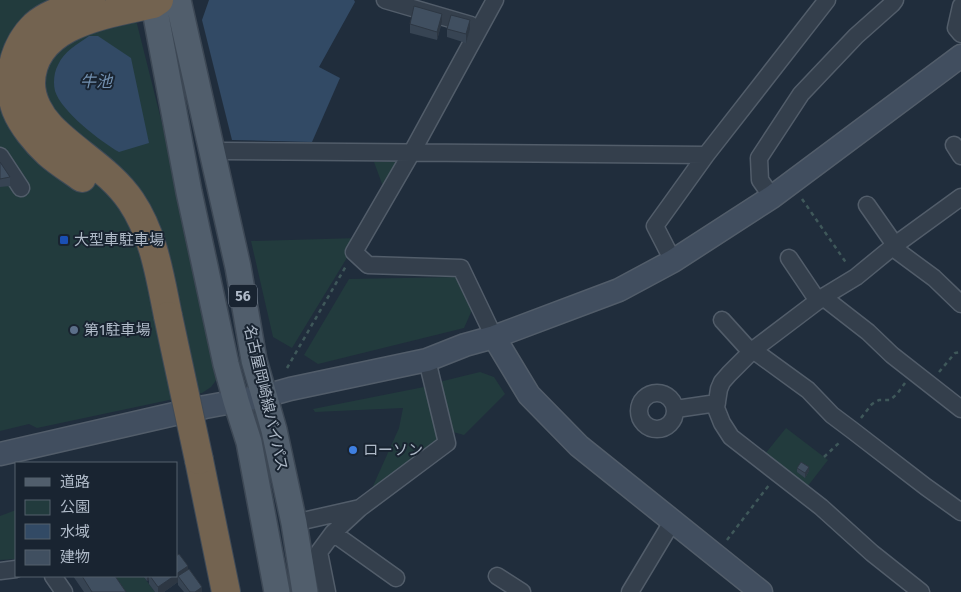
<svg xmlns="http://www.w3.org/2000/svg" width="961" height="592" viewBox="0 0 961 592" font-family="'Fira Sans','Noto Sans JP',sans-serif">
<rect width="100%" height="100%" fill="#202d3c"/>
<path fill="#223b3d" d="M0,0H131L189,231L220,375L211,387L202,393L37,428L29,424L0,431Z
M403,161L385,192L374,162Z
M359,238L292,348L273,337L251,241Z
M458,277L472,310L464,328L318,364L304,355L349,279Z
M480,372L494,377L505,394L464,435L453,432L439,382Z
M424,387L438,438L436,446L369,495L399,428L403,408L315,412L313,409Z
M786,428L828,460L807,487L765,454Z
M16,510V559L0,560V516Z
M107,576H143L155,592H117Z"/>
<path fill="#324a65" d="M209,0H354L355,2L319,67L340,78L312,142L232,140L202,20Z
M89,36H98L131,58L149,143L119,152C101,142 61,111 55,91C53,83 54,72 58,65C64,51 78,44 89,36Z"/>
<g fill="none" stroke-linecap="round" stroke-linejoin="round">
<defs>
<path id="street" d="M385,0L471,25
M961,6L956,28L961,34
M954,145L961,156
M224,151L706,155
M0,156L21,188
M772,197L760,180L759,158L801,94L856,36L892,4L895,0
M867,205L895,245
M892,247L934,278L961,304
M789,258L818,301
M673,261L655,226L706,155L827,0
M823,297L868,332L892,355L961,409
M722,320L751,352
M494,337L461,268L368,265L354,252L412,152L495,0
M753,350L808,390L832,415L852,430L926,487L961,512
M639 411a18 18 0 1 1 36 0a18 18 0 1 1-36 0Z
M676,409L717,403
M294,523L360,508L447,443L427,360
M333,533L396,578
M0,571L16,569
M53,576L64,592
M497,576L522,592
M327,592L319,552L333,533L360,508
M630,592L672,522
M921,592L872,553L821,507L731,437L722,423L716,408L719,389L722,382L729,374L753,350L823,297L856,277L895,245L961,197"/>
<path id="secondary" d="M494,337L529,395L579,446L761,592
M0,454L205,407L265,396L290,389L427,360L465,345L494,337L619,290L673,261L772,197L961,56"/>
<path id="primary" d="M153,0L189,192L226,364L236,401L249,442L277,592
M178,0L238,267L254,360L274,430L294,523L305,592"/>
<path id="highway" d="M159,0L153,4C109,14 32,23 31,83C31,99 40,116 51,127C76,153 111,171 131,201C154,235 160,277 168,316
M82,178C71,170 58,162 48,153C36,142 22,125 16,110C5,81 13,46 35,25C51,11 72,8 91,0
M199,460L226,592"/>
</defs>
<use href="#street" stroke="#525d6a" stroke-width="19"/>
<use href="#secondary" stroke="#525d6a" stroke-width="25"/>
<use href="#primary" stroke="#3d4855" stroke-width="28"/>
<use href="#highway" stroke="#3f4a57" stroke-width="30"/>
<path stroke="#3f585a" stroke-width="2.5" stroke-dasharray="4 4" stroke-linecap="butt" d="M802,199L847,264
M287,368L346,266
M939,372L955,353L961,352
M861,418L872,404L879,400H890L897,394L905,383
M824,457L841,441
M727,540L769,485"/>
<use href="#street" stroke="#343f4c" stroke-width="16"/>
<use href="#secondary" stroke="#414e5f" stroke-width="22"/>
<use href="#primary" stroke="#515e6c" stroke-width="25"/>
<use href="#highway" stroke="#736350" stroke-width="28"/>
<defs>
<path id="highway-bridge" d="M168,316L199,460"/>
</defs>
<use href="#highway-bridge" stroke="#3f4a57" stroke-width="30" stroke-linecap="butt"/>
<use href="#highway-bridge" stroke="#736350" stroke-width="28"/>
</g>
<path fill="#374453" d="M442,22L437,40L410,33V24Z
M447,29H470L466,43L447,37Z
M0,162L10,177V186L0,187Z
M797,468L809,471L805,478L797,472Z
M188,569L202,592H184L178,585V582L164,592H155L149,584V580L147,581L143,576H176Z
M73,576H115L126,592H84Z"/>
<path fill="#2d3743" d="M442,14V22L437,40V32Z
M470,20V29L466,43V34Z
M809,467V471L805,478V473Z
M188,566V575L178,576V582L164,592H158V587L174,576H176V574Z
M147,576H149V580L147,581Z
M202,587V592H195Z"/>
<path fill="#404f60" stroke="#2d3743" d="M414,6L442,14L437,32L410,24Z
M451,15L470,20L466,34L447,29Z
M0,162L10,177L0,179Z
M801,462L809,467L805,473L797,468Z
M179,554L188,566L176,574V556Z
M189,569L202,587L195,592H190L178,576Z
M82,576H115L126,592H92Z
M150,576H174L158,587Z"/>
<rect fill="#1a4fb4" stroke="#192431" stroke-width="2" x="59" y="235" width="10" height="10" rx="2.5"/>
<circle fill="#5c6f8a" stroke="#192431" stroke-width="2" cx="74" cy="330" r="5"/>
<circle fill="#3f7fe0" stroke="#192431" stroke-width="2" cx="353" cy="450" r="5"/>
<g text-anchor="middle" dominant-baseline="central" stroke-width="4" stroke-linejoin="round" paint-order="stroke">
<rect fill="#192431" stroke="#828d9b" stroke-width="1" x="229" y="284.5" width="28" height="23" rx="4"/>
<g font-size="14" font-weight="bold" fill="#afbac8">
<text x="243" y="296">56</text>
</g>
<g font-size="15" fill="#afbac8" stroke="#192431" text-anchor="start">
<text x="74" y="240">大型車駐車場</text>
<text x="84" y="330">第1駐車場</text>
<text x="363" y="450">ローソン</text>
</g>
<g font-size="15" fill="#afbac8" stroke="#192431">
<text transform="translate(266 398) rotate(77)">名古屋岡崎線バイパス</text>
</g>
<g font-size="16" font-style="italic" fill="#7492b2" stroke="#192431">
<text x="96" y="81">牛池</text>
</g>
</g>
<rect x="15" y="462" width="162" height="115" fill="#192431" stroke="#55606d"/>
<rect x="25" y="478" width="25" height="8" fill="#515e6c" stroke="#55606d"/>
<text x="60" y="487" font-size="15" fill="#afbac8">道路</text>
<rect x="25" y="500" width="25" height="15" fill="#223b3d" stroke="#55606d"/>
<text x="60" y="512" font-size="15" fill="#afbac8">公園</text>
<rect x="25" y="524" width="25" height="15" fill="#324a65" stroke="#55606d"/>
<text x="60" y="537" font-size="15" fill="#afbac8">水域</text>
<rect x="25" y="550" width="25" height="15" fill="#404f60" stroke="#55606d"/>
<text x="60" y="562" font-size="15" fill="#afbac8">建物</text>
</svg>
